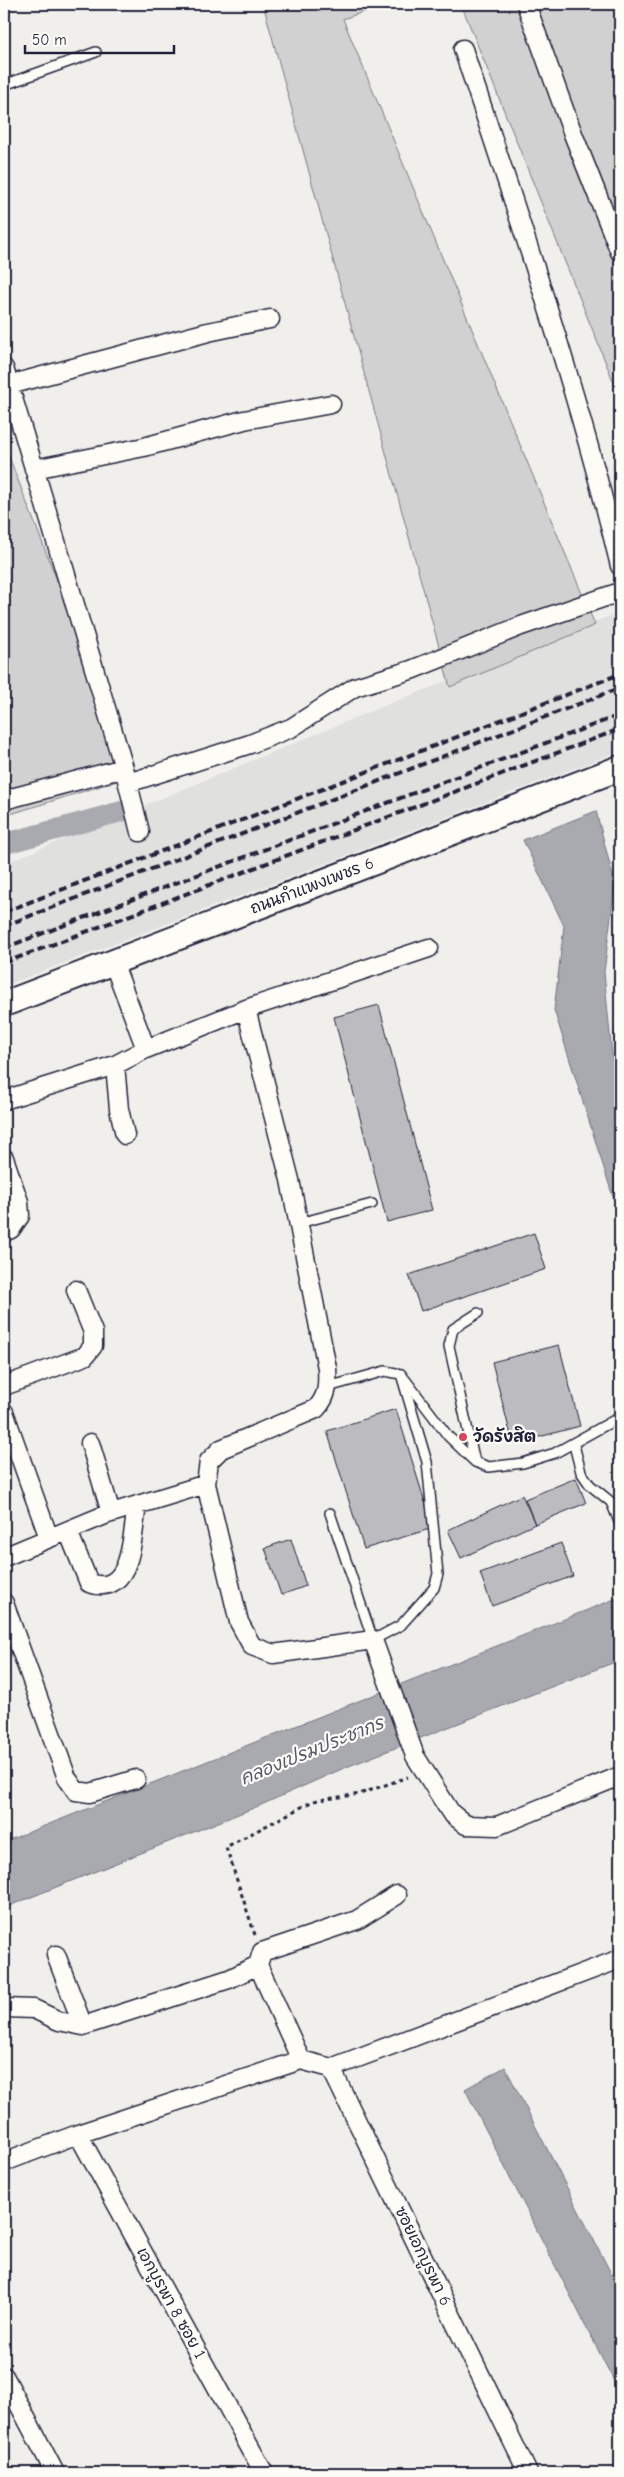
<svg xmlns="http://www.w3.org/2000/svg" width="624" height="2477" viewBox="0 0 624 2477" font-family="'Comic Neue','Playpen Sans Thai',sans-serif">
<rect width="100%" height="100%" fill="#f0efec"/>
<filter id="ink" filterUnits="userSpaceOnUse"><feTurbulence type="fractalNoise" baseFrequency=".02" numOctaves="2"/><feDisplacementMap in="SourceGraphic" scale="10" xChannelSelector="R" yChannelSelector="G"/><feConvolveMatrix kernelMatrix="1 2 1 2 8 2 1 2 1" color-interpolation-filters="sRGB"/></filter>
<g filter="url(#ink)">
<path fill="#e0e0df" d="M620,612V751L4,986V864L374,710Z"/>
<path fill="#d2d1d1" stroke="#7a7a86" d="M263,4H386L343,19L595,625L450,687Z
M461,4H620V398Z
M4,444L133,776L4,816Z"/>
<path fill="#a9a9b0" stroke="#737381" d="M596,811L615,884L604,972L612,1055L620,1082V1219L554,1010L564,926L523,840Z
M620,1597V1660L344,1768L261,1805L4,1908V1842Z
M505,2067L620,2291V2393L465,2089Z"/>
<g fill="none" stroke-linecap="round" stroke-linejoin="round">
<path stroke="#a9a9b0" stroke-width="21" d="M4,844L123,811"/>
</g>
<path fill="#bcbcc0" stroke="#22223b" d="M379,1005L432,1210L387,1222L334,1017Z
M534,1233L546,1269L421,1311L409,1275Z
M559,1345L580,1426L513,1444L492,1362Z
M396,1409L433,1528L364,1549L327,1431Z
M576,1478L586,1503L535,1524L525,1499Z
M522,1495L535,1524L461,1558L448,1530Z
M291,1539L306,1586L281,1595L265,1548Z
M561,1543L573,1576L492,1606L480,1573Z"/>
<g fill="none" stroke-linecap="round" stroke-linejoin="round">
<defs>
<path id="service" d="M4,85L96,52
M299,1223L372,1204
M328,1387L385,1371L401,1374L448,1436L475,1462L489,1467L523,1463L555,1453L620,1417
M574,1445L581,1472L590,1485L611,1502L620,1524
M475,1462L449,1346L453,1329L478,1313
M330,1513L373,1640L401,1625L434,1588L438,1574L427,1462L401,1374"/>
<path id="minor" d="M526,4L573,134L620,252
M463,49C520,220 578,391 620,566
M4,368L124,768L140,832
M9,385L208,332L270,319
M34,469L144,447L244,420L331,404
M128,783L250,744L291,728L355,687L411,670L521,626L620,592
M4,800L124,768
M113,962L146,1049
M246,1009L429,948
M115,1065L119,1109L125,1135
M4,1100L115,1065L146,1049L246,1009L290,1180L327,1368C328,1385 328,1396 316,1409L221,1449L209,1461L206,1484L239,1622L252,1646L273,1654L373,1640L415,1756L451,1813L466,1825L497,1826L620,1776
M4,1158L19,1202L20,1216L11,1229L4,1232
M4,1386L85,1356L93,1346V1332L76,1290
M4,1412L49,1538
M90,1443L111,1513
M68,1531L89,1583C133,1598 132,1534 137,1505
M4,1557L105,1515L206,1484
M4,1603L67,1778L76,1791L90,1793L136,1779
M56,1955L83,2026
M258,1965L301,2060
M4,2008L34,2009L59,2021L83,2026L229,1979L258,1965L262,1952L357,1920L397,1895
M301,2060L331,2068L528,2473
M331,2068L620,1959
M78,2134L264,2473
M4,2162L78,2134L301,2060
M4,2376L55,2473"/>
<path id="secondary" d="M4,1004L620,768"/>
</defs>
<use href="#service" stroke="#22223b" stroke-width="12"/>
<use href="#minor" stroke="#22223b" stroke-width="21"/>
<use href="#secondary" stroke="#22223b" stroke-width="28"/>
<path stroke="#22223b" stroke-width="3" stroke-dasharray="4 4" stroke-linecap="butt" d="M255,1935L226,1847L313,1801L360,1794L408,1777"/>
<use href="#service" stroke="#fdfcf7" stroke-width="9"/>
<use href="#minor" stroke="#fdfcf7" stroke-width="18"/>
<use href="#secondary" stroke="#fdfcf7" stroke-width="24"/>
<path stroke="#22223b" stroke-width="4" stroke-dasharray="8 4" stroke-linecap="butt" d="M4,912L620,674
M4,926L620,688
M4,948L620,715
M4,963L620,729"/>
</g>
</g>
<circle fill="#d1495b" stroke="#fdfcf7" stroke-width="2" cx="463" cy="1437" r="5"/>
<g text-anchor="middle" dominant-baseline="central" stroke-width="4.5" stroke-linejoin="round" paint-order="stroke">
<g font-size="16" fill="#22223b" stroke="#fdfcf7">
<text transform="translate(312 886) rotate(-21)">ถนนกำแพงเพชร 6</text>
<text transform="translate(423 2256) rotate(64)">ซอยเอกบูรพา 6</text>
<text transform="translate(171 2303) rotate(61)">เอกบูรพา 8 ซอย 1</text>
</g>
<g font-size="16" font-weight="bold" fill="#22223b" stroke="#fdfcf7" text-anchor="start">
<text x="473" y="1437">วัดรังสิต</text>
</g>
<g font-size="18" font-style="italic" fill="#58586a" stroke="#fdfcf7">
<text transform="translate(312 1751) rotate(-22)">คลองเปรมประชากร</text>
</g>
</g>
<rect width="624" height="2477" fill="none" stroke="#fdfcf7" stroke-width="20"/>
<rect x="10" y="10" width="604" height="2457" fill="none" stroke="#22223b" stroke-width="2" filter="url(#ink)"/>
<path d="M25 45v8h149v-8" fill="none" stroke="#22223b" stroke-width="2.5"/>
<text x="32" y="45" font-size="15" fill="#22223b" stroke="#fdfcf7" stroke-width="4" paint-order="stroke">50 m</text>
</svg>
